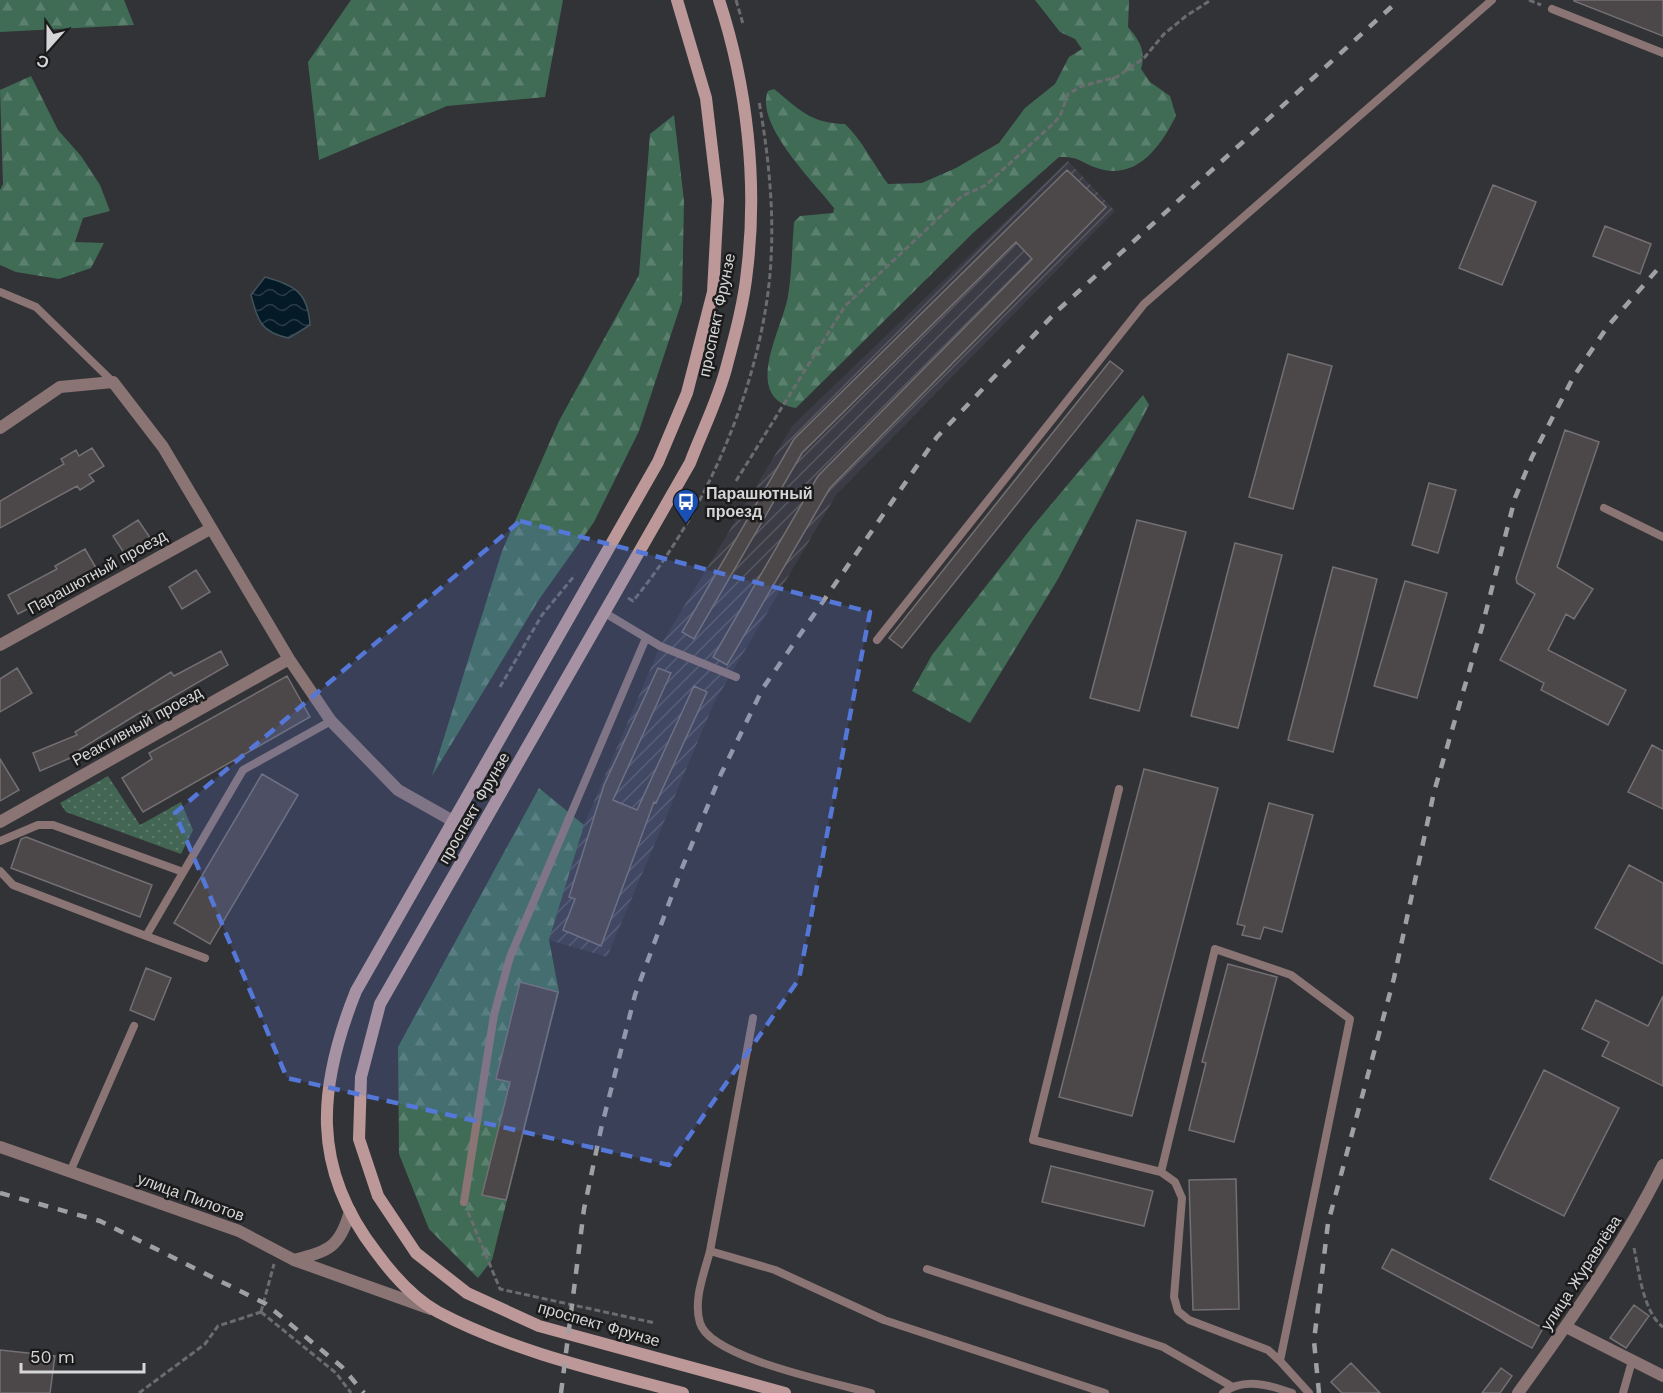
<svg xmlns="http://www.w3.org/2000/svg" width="1663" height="1393" viewBox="0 0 1663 1393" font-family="'Work Sans',sans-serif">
<defs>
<pattern id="industrial-furrows" width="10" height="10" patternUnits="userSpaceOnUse" patternTransform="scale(1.5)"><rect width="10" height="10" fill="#3c3c46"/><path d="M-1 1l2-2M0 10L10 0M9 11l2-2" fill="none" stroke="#575760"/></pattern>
<pattern id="forest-firs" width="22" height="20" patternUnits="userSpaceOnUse" patternTransform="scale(1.5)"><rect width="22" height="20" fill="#406c56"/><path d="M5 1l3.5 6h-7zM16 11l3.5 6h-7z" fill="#5b806e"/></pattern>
<pattern id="park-dots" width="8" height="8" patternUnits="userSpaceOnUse" patternTransform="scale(1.5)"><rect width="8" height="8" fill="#436553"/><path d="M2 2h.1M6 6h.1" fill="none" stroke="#5d7a6b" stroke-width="1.8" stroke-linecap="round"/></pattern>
<pattern id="water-waves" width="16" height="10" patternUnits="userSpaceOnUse" patternTransform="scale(1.5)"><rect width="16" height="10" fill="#041b27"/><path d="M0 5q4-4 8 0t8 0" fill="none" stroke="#283b46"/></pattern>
</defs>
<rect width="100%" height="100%" fill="#323337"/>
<path fill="url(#industrial-furrows)" d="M1068,161L1115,211L836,495L714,703L607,957L549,940L584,825L660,646L793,425Z"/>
<path fill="url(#forest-firs)" d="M0,0H124L134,25L0,32Z
M351,0H563L545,97L447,106L319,160L308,62Z
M1035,0H1129L1128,27C1140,41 1146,51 1141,69L1150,82L1170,96L1176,116C1160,147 1136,183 1094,167C1077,160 1079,157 1059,157L974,232L796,408C740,398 783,328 788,296C792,272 792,247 794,222L800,216L833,213L834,208C815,183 754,124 768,91L774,89C800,110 810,123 845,124C863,141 873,164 888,184L922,183L956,168L999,143L1025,108L1055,84L1069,57L1082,49L1075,39L1060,32Z
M31,76L58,130L81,156L100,185L110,211L83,218L75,242L104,243L91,268L59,279L16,272L0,265V190L3,184L0,90Z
M674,115L684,201L682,301L639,431L594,522L540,598L432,776L502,551L559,421L639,275L650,134Z
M1143,395L1149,405L1058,579L970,723L912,691L932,655L1033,526Z
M539,788L584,825L549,940L559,992L492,1260L478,1278L429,1229L399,1154L398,1047Z"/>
<path fill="url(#park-dots)" d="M108,776L140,825L181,802L193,830L181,854L66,812L60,803Z"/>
<path fill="url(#water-waves)" stroke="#43535c" stroke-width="1.5" d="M265,277C294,285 308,292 310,325L289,338C261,333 258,321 251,295Z"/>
<path fill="#4c4749" stroke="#746f72" stroke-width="1.5" d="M1574,0H1663V36L1574,1Z
M1067,170L1106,207L830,488L727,665L713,657L818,476L1032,259L1016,242L802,453L694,639L682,632L794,439Z
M1493,185L1536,202L1502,285L1459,268Z
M1605,226L1651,244L1640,274L1593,256Z
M1288,354L1332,366L1293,509L1249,497Z
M1110,361L1123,371L902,648L889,638Z
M1565,430L1599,442L1557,567L1593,589L1574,619L1566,614L1548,650L1626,690L1608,725L1541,690L1544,683L1500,660L1535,594L1517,583L1516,578Z
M92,448L104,466L89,475L94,481L80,490L77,486L0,528V501L64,464L61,459L76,450L79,456Z
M1429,483L1456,490L1438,553L1412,545Z
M138,520L151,539L126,556L113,536Z
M1137,520L1186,532L1139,711L1090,698Z
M1235,543L1282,555L1238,728L1191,716Z
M85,549L99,573L70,591L68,588L18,614L8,595L57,569L55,566Z
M1333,567L1377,579L1333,752L1288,740Z
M196,570L210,592L182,609L169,587Z
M1405,581L1447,593L1417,698L1374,686Z
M221,651L228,665L142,715L141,712L74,753L75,756L40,771L33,753L77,735L75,732L171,672L174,676Z
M17,668L32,693L0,712V679Z
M658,668L671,673L613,800L637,810L694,686L707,692L656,803L654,802L601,946L563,930L575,899L569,897L604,785Z
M287,676L310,717L143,812L122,778L152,759L149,753Z
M1652,745L1663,751V809L1628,792Z
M0,759L19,790L0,801Z
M1144,769L1218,788L1132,1116L1059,1097Z
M262,774L298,795L210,944L174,923Z
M1269,803L1313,815L1282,932L1264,927L1260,939L1242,935L1245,926L1237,924Z
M26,837L152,885L140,917L11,868L21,839Z
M1629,865L1663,883V964L1595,928Z
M1228,964L1277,977L1234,1142L1189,1130L1206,1063L1202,1062Z
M146,968L171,978L154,1020L130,1010Z
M520,982L558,992L506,1200L482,1195L510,1082L496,1079Z
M1663,996V1086L1602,1056L1609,1042L1582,1029L1596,1000L1648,1026Z
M1544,1070L1619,1108L1564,1216L1490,1179Z
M1051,1166L1153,1191L1144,1226L1042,1202Z
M1236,1179L1239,1309L1193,1310L1189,1180Z
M1392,1249L1543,1328L1532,1348L1382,1268Z
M1634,1305L1649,1316L1626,1348L1610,1338Z
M0,1350L55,1356L50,1393H0Z
M1351,1363L1380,1393H1342L1331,1382Z
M1501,1368L1512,1376L1500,1393H1482Z"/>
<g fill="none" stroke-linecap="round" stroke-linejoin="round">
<path stroke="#6b6c6f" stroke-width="3" stroke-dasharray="6 3" stroke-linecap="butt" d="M736,0L743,24
M1529,0L1541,5
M736,481L845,306L962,196L986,185L1054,123L1060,116L1068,94L1082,86L1117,77L1144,58L1164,34L1186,16L1211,0
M628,598L633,601C705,514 760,387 770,274C775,216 769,158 759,101
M500,687L542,615L575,575
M468,1212L500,1289L655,1323
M1634,1248C1639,1271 1643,1312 1663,1327
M261,1312L336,1373L351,1393
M261,1312L274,1264
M139,1393L205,1344L218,1326L261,1312"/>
<path stroke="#8b7474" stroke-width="8" d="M1552,9L1663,53
M0,292L36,307L113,382
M1604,508L1663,537
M605,613L660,646L736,677
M877,640L1144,304L1492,0
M1119,789L1033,1140L1161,1172L1215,949L1291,975L1350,1019L1280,1361L1309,1393
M0,841L38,825H53L183,872
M0,871L13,885L146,936L243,770L331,721
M146,936L205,958
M753,1018L710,1251L775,1270L884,1320L1105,1393
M70,1172L134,1026
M1161,1172L1175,1182L1182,1198L1174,1297L1178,1311L1189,1320L1268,1350L1280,1361
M464,1202L494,1015L510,957L646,638
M710,1251C704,1274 693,1300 700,1323C710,1358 836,1383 871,1393
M927,1269L1163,1347L1231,1386
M1223,1393C1243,1377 1270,1385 1292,1393
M1623,1393L1632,1361"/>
<path stroke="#8b7474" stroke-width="12" d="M0,428L60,387L113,382L163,447L289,659L331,721L398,790L453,821
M0,645L210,529
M0,822L289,659
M0,1147L239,1231L294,1260L431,1309
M294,1260C328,1251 340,1248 350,1211
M1566,1327L1663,1376
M1518,1393C1571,1320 1623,1246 1663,1165"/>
<path stroke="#bc9998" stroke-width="12" d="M677,0L706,98L718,200L713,292L687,393L658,462L356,991C318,1086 310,1167 376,1252C392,1274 413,1298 438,1312C514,1352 600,1371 683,1393
M719,0C747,85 758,182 747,271C744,302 735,335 727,365C719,398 702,431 690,463L380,1004L361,1077L359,1139L378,1196L416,1253L467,1293L539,1326L785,1393"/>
<path stroke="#a0a0a3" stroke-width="4.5" stroke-dasharray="10 10" stroke-linecap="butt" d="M0,1193L100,1221L266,1304L342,1367L364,1393
M561,1393L584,1209L601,1129L635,995L682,868L721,774L763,688L937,437L1057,311L1399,0
M1319,1393L1314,1341L1328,1223L1394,978L1434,792L1482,627L1515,498L1532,457L1574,376L1608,326L1663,263"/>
</g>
<path fill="#5477d8" fill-opacity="0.2" stroke="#5477d8" stroke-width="4.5" stroke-dasharray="12 8" stroke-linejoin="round" d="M520,521L870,612L799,979L669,1165L287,1078L175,813Z"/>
<defs>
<symbol id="bus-pin" viewBox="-11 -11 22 30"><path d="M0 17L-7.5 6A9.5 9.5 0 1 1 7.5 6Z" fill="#1a4fb4" stroke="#1b1b1c"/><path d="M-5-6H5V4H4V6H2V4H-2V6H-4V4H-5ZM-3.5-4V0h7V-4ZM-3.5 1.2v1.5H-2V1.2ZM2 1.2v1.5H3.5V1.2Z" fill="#fff"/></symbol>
</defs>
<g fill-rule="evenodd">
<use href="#bus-pin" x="671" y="487" width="30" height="40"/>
</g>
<g text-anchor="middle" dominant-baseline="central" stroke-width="5" stroke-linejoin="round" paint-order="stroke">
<g font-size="16" fill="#d6d6d8" stroke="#1b1b1c">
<text transform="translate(717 315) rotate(-78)">проспект Фрунзе</text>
<text transform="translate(97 572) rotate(-29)">Парашютный проезд</text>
<text transform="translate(137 726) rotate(-29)">Реактивный проезд</text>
<text transform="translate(474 808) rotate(-60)">проспект Фрунзе</text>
<text transform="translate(191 1197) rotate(20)">улица Пилотов</text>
<text transform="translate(1581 1273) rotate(-57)">улица Журавлёва</text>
<text transform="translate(599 1324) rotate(16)">проспект Фрунзе</text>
</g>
<g font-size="16" font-weight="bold" fill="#d6d6d8" stroke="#1b1b1c" text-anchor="start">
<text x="706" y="493">Парашютный<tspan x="706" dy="18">проезд</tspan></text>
</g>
</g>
<g transform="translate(48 48) rotate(201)" stroke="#1b1b1c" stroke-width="4.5" paint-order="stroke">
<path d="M0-4.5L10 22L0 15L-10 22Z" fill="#d6d6d8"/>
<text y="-9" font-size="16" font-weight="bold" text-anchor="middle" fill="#d6d6d8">С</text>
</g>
<path d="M21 1363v9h123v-9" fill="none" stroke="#d6d6d8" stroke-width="3"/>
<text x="30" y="1363" font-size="18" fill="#d6d6d8" stroke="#1b1b1c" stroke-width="4.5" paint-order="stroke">50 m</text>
</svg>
